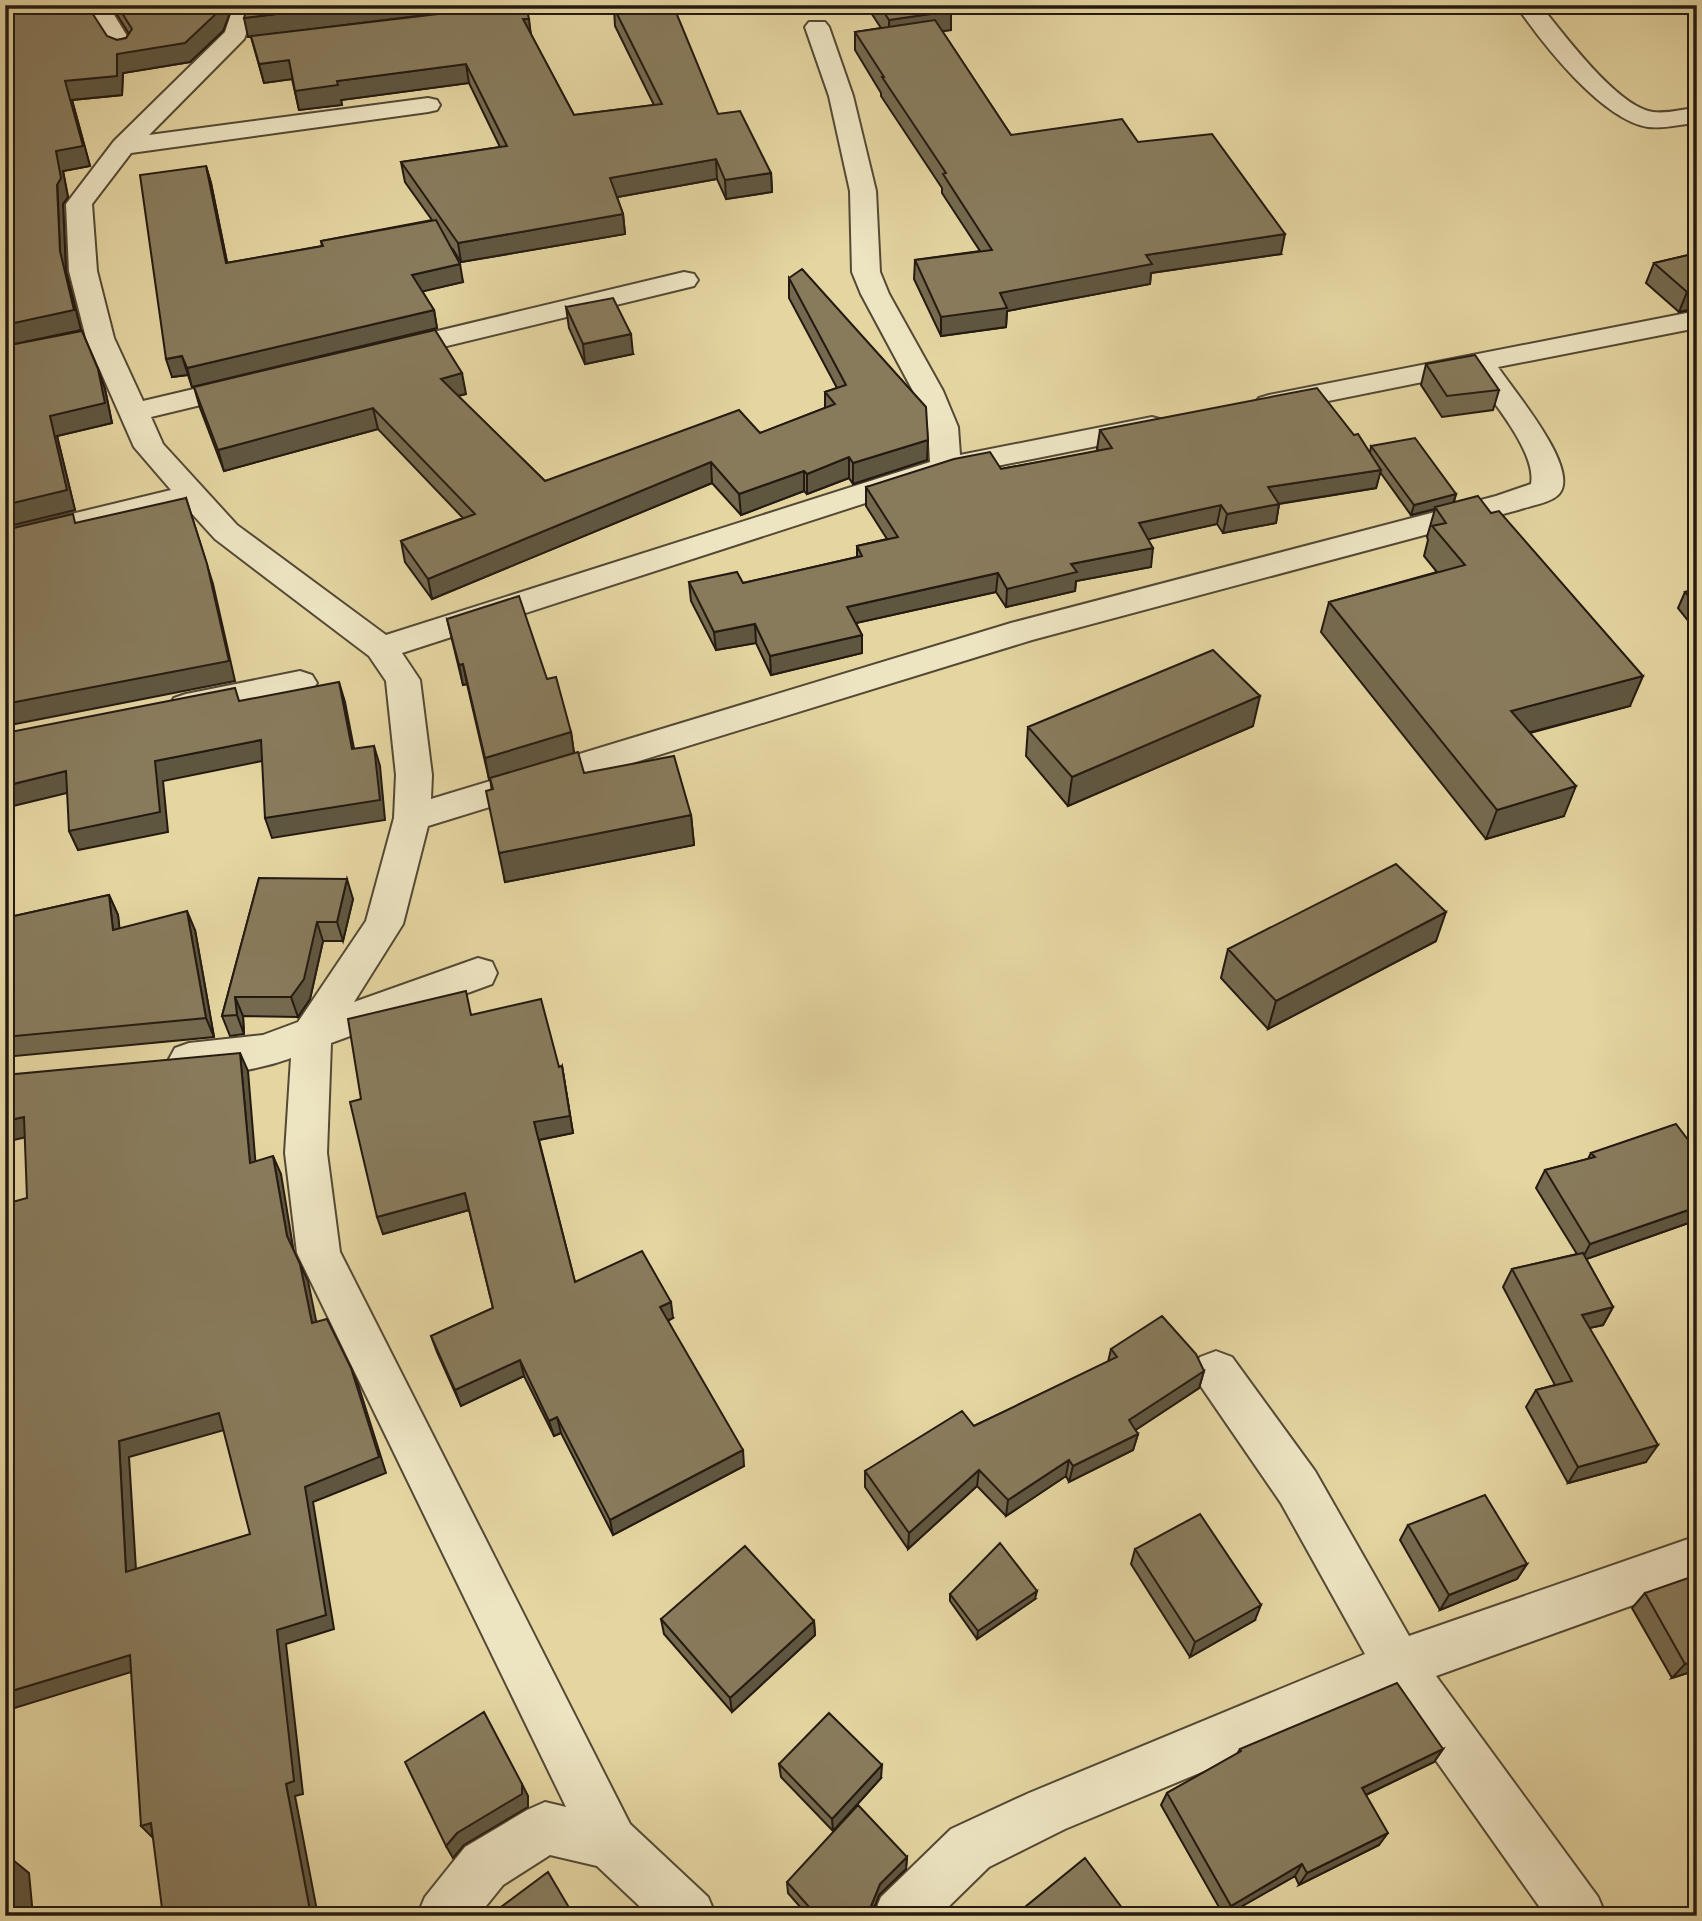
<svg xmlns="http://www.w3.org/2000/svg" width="1702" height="1921" viewBox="0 0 1702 1921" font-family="'IM FELL French Canon',serif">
<rect width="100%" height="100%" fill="#e4d5a1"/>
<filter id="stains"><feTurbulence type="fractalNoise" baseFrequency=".00286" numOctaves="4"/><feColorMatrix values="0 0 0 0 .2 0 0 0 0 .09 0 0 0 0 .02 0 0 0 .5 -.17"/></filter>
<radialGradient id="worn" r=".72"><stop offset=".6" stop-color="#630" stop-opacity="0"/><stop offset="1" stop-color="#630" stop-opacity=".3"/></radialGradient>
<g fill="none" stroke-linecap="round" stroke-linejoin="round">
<defs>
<path id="minor" d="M84,5H108L135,49L131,54L123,56L115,54Z
M234,5H258L244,39L149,135L428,98L437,100L440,105L437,110L428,112L131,153L92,204L97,271L114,338L143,401L249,376L259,379L264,385L259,391L151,417L163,444L237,525L386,635L930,462L928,427L913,391L861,294L852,272L850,191L829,96L805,27L809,22H825L829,27L853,96L876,191L880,272L889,294L943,391L958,427L960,455L1152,417L1163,420L1167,426L1163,432L1152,435L952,475L402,653L420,680L432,775L431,799L1011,623L1496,496L1531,484C1537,452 1491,400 1472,372L1269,413L1259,410L1254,404L1259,398L1269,395L1697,311V328L1498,367C1513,390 1581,469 1559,494C1551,503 1529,506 1518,510L1032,640L428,826L403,924L354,1002L478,958L492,962L497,973L492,984L331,1043L327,1153L340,1252L630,1824L708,1897L716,1916H650L597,1866L550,1855L503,1885L478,1916H417L425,1897L465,1847L527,1810L545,1802L566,1807L297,1253L285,1153L291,1058C261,1069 205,1081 175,1070L169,1059L175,1048L189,1043L263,1035L298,1022L366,921L394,818L396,775L386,681L369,656L215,539L185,506L5,550V530L171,490L134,447L86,338L69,271L66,204L114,141L225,32Z
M1516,5H1540C1563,33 1617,107 1653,112C1667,114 1683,109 1697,108V123C1681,124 1664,129 1648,127C1601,119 1542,43 1516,5Z
M684,272L694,274L698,280L694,286L389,360L379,357L375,351L379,345Z
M300,671L312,675L317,683L312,691L186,718L174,714L169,706L174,698L186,694Z
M1216,1351L1232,1357L1315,1471L1409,1636L1697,1536V1582L1436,1676L1598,1897L1606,1916H1546L1389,1694L1065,1829L989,1867L939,1916H873L881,1897L951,1829L1029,1793L1365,1654L1281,1503L1200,1385L1193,1371L1200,1357Z"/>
</defs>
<use href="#minor" stroke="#544935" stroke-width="4"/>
<use href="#minor" fill="#ede4c2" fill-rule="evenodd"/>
</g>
<path fill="#756a4f" stroke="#241a11" stroke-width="2" d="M5,5L117,40L126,38L129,34L111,5H233L223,31L190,62L123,73L122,95L72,100L90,166L63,171L68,197L63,204L66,271L81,330L20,343L98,369L105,389L112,423L57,436L75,510L5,527Z
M248,5H526L531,35L574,115L654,105L615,26L614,8L718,114L771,173L772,192L726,199L717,179L617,197L623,214L625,234L461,262L452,248L463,282L422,291L434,310L437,328L192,387L188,375L172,377L206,166L211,183L227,263L322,246L321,241L432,220L405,182L401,162L500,147L469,83L341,100L342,105L299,110L292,79L264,83L251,37H248Z
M866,5H948L951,11V30L942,31L1011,135L1138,142L1281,254L1151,273L1150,284L1007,311L1006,327L941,336L914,279L915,260L980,251L942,193V188L881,96V93L855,50V32L881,28Z
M1697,253V309L1679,312L1646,283L1654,263Z
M789,278L927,460L853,484L849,478L807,494L804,491L741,515L712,483L432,599L405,562L401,541L463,518L378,429L224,471L200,408L194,387L466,394L458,396L545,481L760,433L825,408V392L837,388L789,298Z
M566,307L633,354L585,364L569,328Z
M1426,364L1499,390L1493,410L1442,417L1421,385Z
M1100,430L1354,435L1370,453L1371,446L1456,494L1454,502L1630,706L1530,733L1564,816L1486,839L1321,632L1329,602L1437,572L1424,556L1428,540L1427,537L1435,509L1411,515L1380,472L1376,488L1279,504L1276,523L1223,533L1217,524L1148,539L1151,567L1076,581L1075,591L1006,607L996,592L856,623L862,635V653L771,675L756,643L716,650L691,601L689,582L743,583L857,557V546L887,539L866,506V487L1001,469L1099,451L1097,449Z
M1697,590V632L1678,608L1685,592Z
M447,619L547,679L571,732L574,753L584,773L691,815L694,845L505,882L490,778L489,779L467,684L463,685Z
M1253,726L1068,806L1026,756L1028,727Z
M259,878L353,899L343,941H323L310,999L298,1017L243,1016L244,1034L230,1036L222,1016Z
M109,895L118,915L119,928L195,930L214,1037L5,1057V918Z
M1436,941L1268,1029L1221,978L1228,949Z
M471,1015L559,1067L562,1066L573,1133L539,1140L575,1282L673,1318L668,1321L744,1466L613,1535L561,1433L554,1436L524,1376L461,1406L437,1352L431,1336L493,1308L469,1210L383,1234L361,1099Z
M1697,1144V1220L1586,1259L1613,1307L1603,1325L1589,1328L1646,1462L1568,1483L1526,1407L1536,1390L1555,1385L1503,1287L1512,1269L1577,1254L1536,1188L1545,1170L1588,1159L1591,1153L1692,1145Z
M1111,1349L1204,1371L1199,1388L1135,1430L1138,1434L1133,1450L1069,1482L1066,1476L1006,1516L977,1486L908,1549L865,1487V1471L974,1426L1108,1362Z
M1408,1525L1527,1564L1517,1579L1440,1610L1400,1540Z
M1135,1549L1255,1620L1190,1657L1131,1564Z
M1645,1593L1697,1670L1672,1678L1632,1608Z
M950,1594L1035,1599L977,1639L950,1601Z
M661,1619L814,1621L815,1635L732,1712L664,1634Z
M1240,1749H1443L1434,1762L1366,1795L1379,1845L1299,1885L1295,1876L1224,1916L1161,1805L1167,1793L1237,1754Z
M779,1764L881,1778L833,1831L781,1777Z
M907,1857L906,1869L879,1895L875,1906L881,1908V1916H808L788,1893L787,1882Z"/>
<path fill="#5f5640" stroke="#241a11" stroke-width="2" d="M221,5H233L223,31L190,62L123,73L122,95L72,100L90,166L63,171L68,197L63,204L66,271L81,330L5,346V325L60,251L56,151L65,81L117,54Z
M350,5H473L474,9L248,37L244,18Z
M951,11V30L889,39V20Z
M523,19H529L531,37Z
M289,60L293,79L264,83L259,64Z
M466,64L469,83L341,100L342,105L299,110L295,91L337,81Z
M716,159L717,179L612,198L610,178Z
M206,166L211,183L231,281L226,263Z
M771,173L772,192L726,199L725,180Z
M623,214L625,234L461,262L458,243Z
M1285,234L1281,254L1151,273L1150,284L1007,311L1006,327L941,336V317L1000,293L1146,255Z
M460,264L463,282L416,293L412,275Z
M1697,290V308L1679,312L1687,292Z
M434,310L437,328L192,387L187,368Z
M631,334L633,354L585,364L583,344Z
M182,356L188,375L172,377L166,359Z
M98,369L105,389L112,423L57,436L75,510L5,527V505L50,416Z
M462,373L466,394L445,399L441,379Z
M373,408L378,429L224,471L218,450Z
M928,440L927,460L853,484V463Z
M849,457V478L807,494V474Z
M711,462L712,483L432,599L428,579Z
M1381,470L1376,488L1264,506L1268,487Z
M804,471V491L741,515L739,494Z
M1456,494L1453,504L1435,507V509L1411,515L1414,505Z
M186,498L213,584L235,681L5,726V704Z
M1279,504L1276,523L1223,533L1227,514Z
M1221,505L1217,524L1136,542L1139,523Z
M1153,548L1151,567L1076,581L1075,591L1006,607L1007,589L1071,564Z
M998,573L996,592L847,625V607Z
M755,624L756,643L716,650L714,632Z
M862,635V653L771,675L770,656Z
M463,664L467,684L463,685L459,665Z
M1643,676L1630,706L1500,740L1511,711Z
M339,682L345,702L358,769L352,749Z
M1260,696L1253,726L1068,806L1072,777Z
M571,732L574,753L489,779L485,758Z
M261,740L267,760L163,781L168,832L78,850L69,831L155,761Z
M374,746L380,766L385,820L272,838L265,818Z
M66,771L75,791L5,808V786Z
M1576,786L1564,816L1486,839L1497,810Z
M691,815L694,845L505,882L499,853Z
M347,879L353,899L343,941L337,922Z
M109,895L118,915L122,949L113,930Z
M187,911L195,930L214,1037L206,1018Z
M1446,912L1436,941L1268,1029L1276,1001Z
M317,922L323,941L310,999L298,1017L291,997Z
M235,997L243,1016L244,1034L237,1015Z
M240,1053L248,1071L257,1181L250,1163Z
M562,1066L573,1133L538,1140L534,1122Z
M24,1117L35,1135L5,1142V1121Z
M273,1156L281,1174L294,1253L287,1236Z
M465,1193L469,1210L383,1234L377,1217Z
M1697,1207V1220L1581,1261L1590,1244Z
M300,1264L308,1281L320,1340L312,1323Z
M671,1302L673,1318L662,1323L660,1307Z
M1613,1307L1603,1325L1571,1332L1582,1315Z
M520,1360L524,1376L461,1406L455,1390Z
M351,1368L358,1384L386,1473L313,1502L334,1629L286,1644L303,1794L295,1796L318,1916H311L286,1784L277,1630L305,1487Z
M1204,1371L1199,1388L1125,1437L1129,1420Z
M219,1413L228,1429L129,1457L137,1586L126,1572L119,1441Z
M557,1417L561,1433L554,1436L549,1421Z
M1138,1434L1133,1450L1069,1482L1073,1466Z
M1658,1445L1646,1462L1568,1483L1578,1467Z
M743,1450L744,1466L613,1535L610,1520Z
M1069,1460L1066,1476L1006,1516L1008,1500Z
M979,1470L977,1486L908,1549L909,1533Z
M1527,1564L1517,1579L1440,1610L1449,1595Z
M1037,1591L1035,1599L977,1639L978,1631Z
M1261,1605L1255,1620L1190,1657L1195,1642Z
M814,1621L815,1635L732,1712L730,1698Z
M130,1655L141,1669L5,1711V1693Z
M1697,1661V1670L1672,1678L1685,1664Z
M1443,1749L1434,1762L1353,1801L1362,1788Z
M882,1765L881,1778L833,1831L832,1819Z
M522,1784L528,1796V1807L464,1845L453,1858L446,1846L457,1833Z
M151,1823L153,1838L141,1826Z
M1388,1833L1379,1845L1299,1885L1307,1873Z
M8,1856L29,1873L33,1916H13Z
M907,1857L906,1869L879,1895L871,1916V1906L880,1884Z
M1302,1864L1295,1876L1225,1916L1231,1906Z
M881,1908V1916H873Z"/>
<path fill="#887b5c" stroke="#241a11" stroke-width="2" fill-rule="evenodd" d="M5,5H87L107,36L117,40L126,38L132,29L117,5H221L218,12L185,43L117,54V76L65,81L83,146L56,151L61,178L57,185L60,251L74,310L5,325Z
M248,5H350L244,18Z
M482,5H526L529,19H523L574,115L662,104L614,8L629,5H673L718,114L740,111L771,173L725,180L716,159L610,178L623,214L458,243L401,162L507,146L466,64L337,81L338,85L295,91L289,60L259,64L251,36L472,10L480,8Z
M879,5H948L951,11L889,20Z
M935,20L1011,135L1122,119L1138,142L1212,134L1285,234L1146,255L1152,264L1000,293L1007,308L941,317L915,260L992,250L943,174L946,173L882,77H884L855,32Z
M206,166L226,263L323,246L321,241L436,220L460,264L412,275L434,310L187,368L182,356L166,359L140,175Z
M1697,253V290L1687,292L1654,263Z
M802,269L926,407L928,440L853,463L849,457L807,474L804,471L739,494L711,462L428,579L401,541L475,514L373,408L218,450L194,387L435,330L462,373L441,379L545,481L739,410L760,433L835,404L825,392L846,385L789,278Z
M613,298L631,334L583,344L566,307Z
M82,331L98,369L105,403L50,416L67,490L5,505V346Z
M1475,355L1499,390L1447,396L1426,364Z
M1317,388L1354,435L1358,434L1381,470L1268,487L1279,504L1227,514L1221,505L1139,523L1153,548L1071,564L1077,572L1007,589L998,573L847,607L862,635L770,656L755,624L714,632L689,582L737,572L743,583L862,556L857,546L898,537L866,487L954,459L990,452L1001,469L1112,448L1100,430Z
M1415,438L1456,494L1414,505L1371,446Z
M1478,496L1491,513L1499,511L1643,676L1511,711L1576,786L1497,810L1329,602L1465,565L1432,526L1446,523L1435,507Z
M186,498L207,564L229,661L5,704V530L73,514L75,523Z
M1697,590V607L1685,592Z
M519,596L547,679L556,677L571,732L485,758L463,664L459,665L447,619Z
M1213,650L1260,696L1072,777L1028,727Z
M339,682L352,749L374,746L380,800L265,818L261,740L155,761L160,812L69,831L66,771L5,786V733L235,688L239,701Z
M578,752L584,773L674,756L691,815L499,853L486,791L493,789L490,778Z
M1396,864L1446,912L1276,1001L1228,949Z
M259,878L347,879L337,922H317L304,979L291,997H235L237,1015L222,1016Z
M109,895L113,930L187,911L206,1018L5,1037V918Z
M466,991L471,1015L541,999L559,1067L562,1066L570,1116L534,1122L575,1282L642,1251L671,1302L660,1307L743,1450L610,1520L557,1417L549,1421L520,1360L455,1390L431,1336L493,1308L465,1193L377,1217L350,1102L361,1099L348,1019Z
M240,1053L250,1163L273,1156L287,1236L300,1264L312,1323L327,1319L351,1368L379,1457L305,1487L326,1615L277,1630L294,1781L286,1784L311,1916H163L151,1823L141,1826L130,1655L5,1693V1204L27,1198L24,1117L5,1121V1075ZM219,1413L250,1534L126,1572L119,1441Z
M1676,1124L1692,1145L1697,1144V1207L1590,1244L1545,1170L1595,1157L1591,1153Z
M1583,1253L1613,1307L1582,1315L1658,1445L1578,1467L1536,1390L1572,1381L1512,1269Z
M1162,1316L1196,1354L1204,1371L1129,1420L1138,1434L1073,1466L1069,1460L1008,1500L979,1470L909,1533L865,1471L962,1411L974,1426L1117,1357L1111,1349Z
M1485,1495L1527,1564L1449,1595L1408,1525Z
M1200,1514L1261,1605L1195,1642L1135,1549Z
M1000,1543L1037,1591L978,1631L950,1594Z
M745,1546L814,1621L730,1698L661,1619Z
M1697,1575V1661L1685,1664L1645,1593Z
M1397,1683L1443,1749L1362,1788L1388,1833L1307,1873L1302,1864L1231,1906L1167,1793L1241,1751L1240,1749Z
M484,1712L522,1784V1794L457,1833L446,1846L405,1762Z
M829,1713L882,1765L832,1819L779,1764Z
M858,1805L907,1857L880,1884L871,1906L881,1908L873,1916H817L787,1882Z
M8,1856L13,1916H5V1857Z
M1085,1858L1128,1916H1014Z
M548,1872L574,1916H489Z"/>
<rect width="1702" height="1921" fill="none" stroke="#e4d5a1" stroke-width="28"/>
<rect x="7" y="7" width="1688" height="1907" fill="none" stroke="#241a11" stroke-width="3.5"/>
<rect x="14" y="14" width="1674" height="1893" fill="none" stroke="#241a11" stroke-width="2"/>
<rect width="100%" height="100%" filter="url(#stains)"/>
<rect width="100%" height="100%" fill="url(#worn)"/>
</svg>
